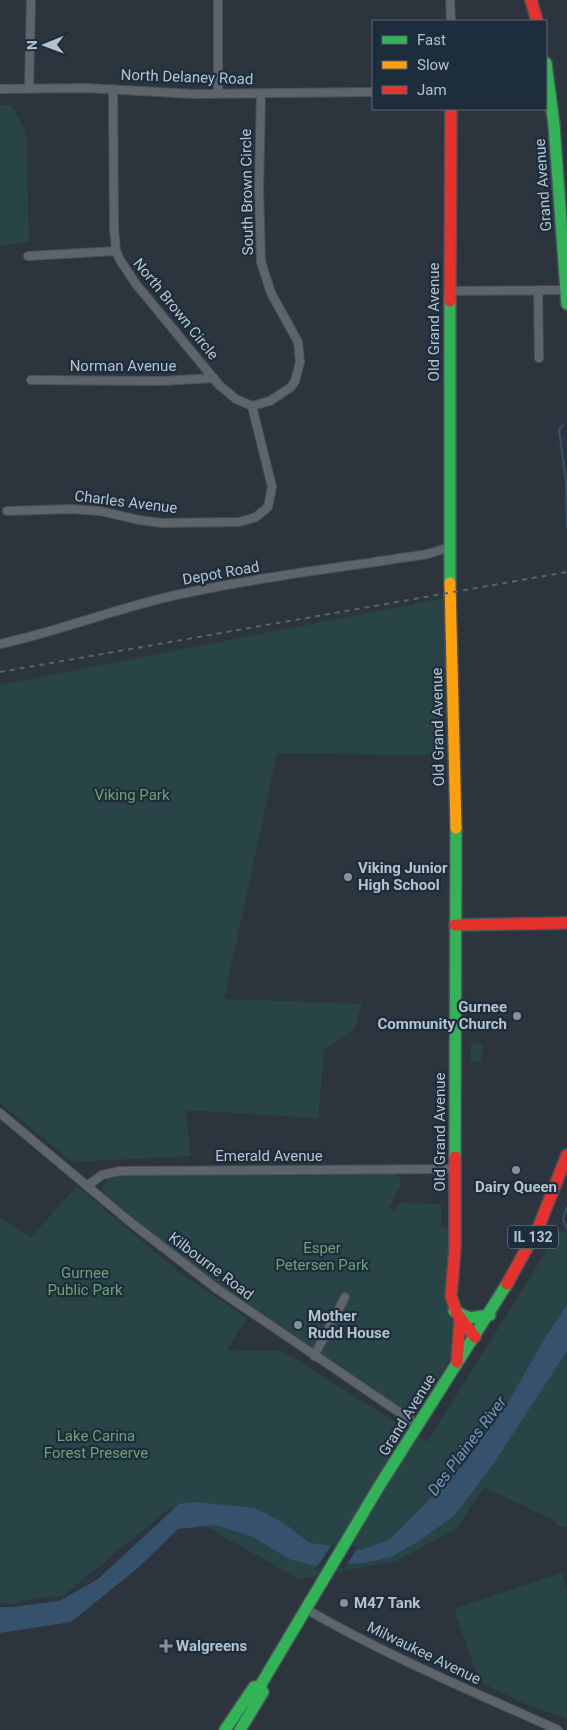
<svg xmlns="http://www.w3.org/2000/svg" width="567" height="1730" viewBox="0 0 567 1730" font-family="Roboto,sans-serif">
<rect width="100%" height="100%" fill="#2c353e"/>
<path fill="#284446" d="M0,105H11L26,132L29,242L0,246Z
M445,598L446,755L277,753L224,999L362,1004L353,1031L324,1050L318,1118L185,1110L191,1156L72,1162L0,1103V685Z
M482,1043V1062H471V1044Z
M394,1173L400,1178V1185L389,1207L395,1211L399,1203L441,1204V1226L448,1228L451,1232L447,1302L455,1321V1352L419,1407L408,1410L398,1406L203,1274L107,1196L102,1188L108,1177L136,1174Z
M77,1186L181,1274L247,1318L227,1350L282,1351L427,1442L557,1234L567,1230V1527L556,1526L555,1521L484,1487L457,1528L397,1561L299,1579L171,1507L63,1596L36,1598L11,1604L0,1603V1218L31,1237Z
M562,1573L567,1592V1719L523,1703L480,1682L455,1613L457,1608Z"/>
<path fill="#35516b" d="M567,1305V1351L492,1466L454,1516L419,1541L391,1557L365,1563L314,1566L289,1559L253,1537L216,1525L178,1529L139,1567L71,1622L0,1633V1607H12L59,1601L98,1579L179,1504L195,1502L255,1508L284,1523L310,1543L361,1550L389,1540L465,1463L510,1399L543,1341Z"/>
<path fill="#2c353e" d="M332,1544L358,1547L345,1568L316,1569Z"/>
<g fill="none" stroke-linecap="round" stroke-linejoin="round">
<path stroke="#35516b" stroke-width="2" d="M563,425L559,430L566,481L567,527
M567,1207L563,1219L567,1229"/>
<defs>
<path id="street" d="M450,0L451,21
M29,88L31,0
M0,89L86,88L194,94L373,92
M113,89L114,228L116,251L120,260L136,284L219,385L236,399L252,406L270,401L291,387L295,381L300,362L298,342L271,293L261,262L259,189L261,93
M218,93V0
M28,256L116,251
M538,290L539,358
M450,291L567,290
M31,380L162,381L214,378
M7,511L71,509L100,511L139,520L162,523L239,522L256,517L268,507L272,487L252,406
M0,644C60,631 117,608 176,595C259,577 344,567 428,554L450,547
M0,1113L129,1221L217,1289L418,1425
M87,1186L102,1175L119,1171L455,1169
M314,1356L345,1297
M306,1609C387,1656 474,1692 558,1730"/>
<path id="fast" d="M546,63L554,125L567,304
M450,583V301
M455,1157L456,828
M454,1311L470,1318L490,1315
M225,1730L254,1687L260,1686
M240,1730L263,1692L260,1686L378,1488L507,1284"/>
<path id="slow" d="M450,583L456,828"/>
<path id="jam" d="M531,0L537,21
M450,301L451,109
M455,925L567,923
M455,1157V1248L451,1296L457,1314L475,1337
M507,1284L539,1226L567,1155
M457,1362L460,1320"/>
</defs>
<use href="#street" stroke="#4b5158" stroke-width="10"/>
<use href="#fast" stroke="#4b5158" stroke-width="14"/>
<use href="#slow" stroke="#4b5158" stroke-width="14"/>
<use href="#jam" stroke="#4b5158" stroke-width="14"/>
<use href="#street" stroke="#5d646b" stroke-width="8"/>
<use href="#fast" stroke="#30b455" stroke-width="11"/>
<use href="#slow" stroke="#ff9f0a" stroke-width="11"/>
<use href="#jam" stroke="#e5322d" stroke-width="11"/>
<path stroke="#5b6269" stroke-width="2" stroke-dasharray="5 5" stroke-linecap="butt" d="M0,672L567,572"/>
</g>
<g fill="#86919c" stroke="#1e2d3b" stroke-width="2">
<circle cx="348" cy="877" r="5"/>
<circle cx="517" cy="1016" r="5"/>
<circle cx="516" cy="1170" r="5"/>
<circle cx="298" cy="1325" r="5"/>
<circle cx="344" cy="1603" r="5"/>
<path d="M163.5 1638.5h5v5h5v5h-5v5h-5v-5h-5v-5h5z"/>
</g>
<g text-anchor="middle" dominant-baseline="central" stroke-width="4.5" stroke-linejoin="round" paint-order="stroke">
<rect fill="#1e2d3b" stroke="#8995a3" stroke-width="1" x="508" y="1225.5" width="50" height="23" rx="4"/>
<g font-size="14" font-weight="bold" fill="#b7c2cf">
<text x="533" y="1237">IL 132</text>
</g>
<g font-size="15" fill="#b7c2cf" stroke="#1e2d3b">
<text transform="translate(187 77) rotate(2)">North Delaney Road</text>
<text transform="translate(543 185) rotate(-94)">Grand Avenue</text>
<text transform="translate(247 192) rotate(-91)">South Brown Circle</text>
<text transform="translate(176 309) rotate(51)">North Brown Circle</text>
<text transform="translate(434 322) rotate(-90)">Old Grand Avenue</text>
<text x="123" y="366">Norman Avenue</text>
<text transform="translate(126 502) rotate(7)">Charles Avenue</text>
<text transform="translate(221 573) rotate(-10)">Depot Road</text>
<text transform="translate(438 727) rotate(-91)">Old Grand Avenue</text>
<text transform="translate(440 1132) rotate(-90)">Old Grand Avenue</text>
<text x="269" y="1156">Emerald Avenue</text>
<text transform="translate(211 1266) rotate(37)">Kilbourne Road</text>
<text transform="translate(407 1415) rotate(-58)">Grand Avenue</text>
<text transform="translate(424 1653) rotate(26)">Milwaukee Avenue</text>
</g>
<g font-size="15" fill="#6ca273" stroke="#1e2d3b">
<text x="132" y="795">Viking Park</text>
<text x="322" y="1248">Esper<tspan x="322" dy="17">Petersen Park</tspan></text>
<text x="85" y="1273">Gurnee<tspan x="85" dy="17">Public Park</tspan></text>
<text x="96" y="1436">Lake Carina<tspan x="96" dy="17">Forest Preserve</tspan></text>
</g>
<g font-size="15" font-weight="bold" fill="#b7c2cf" stroke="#1e2d3b" text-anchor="start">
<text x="358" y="868">Viking Junior<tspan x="358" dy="17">High School</tspan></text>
<text x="507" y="1007" text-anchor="end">Gurnee<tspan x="507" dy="17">Community Church</tspan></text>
<text x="516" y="1187" text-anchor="middle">Dairy Queen</text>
<text x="308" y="1316">Mother<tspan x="308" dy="17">Rudd House</tspan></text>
<text x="354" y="1603">M47 Tank</text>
<text x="176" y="1646">Walgreens</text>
</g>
<g font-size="16" font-style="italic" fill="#7496b5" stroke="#1e2d3b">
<text transform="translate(467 1446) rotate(-53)">Des Plaines River</text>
</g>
</g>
<rect x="372" y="20" width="175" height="90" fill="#1e2d3b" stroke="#5b6976"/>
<rect x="382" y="36" width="25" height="8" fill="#30b455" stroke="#5b6976"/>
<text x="417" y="45" font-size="15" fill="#b7c2cf">Fast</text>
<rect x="382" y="61" width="25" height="8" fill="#ff9f0a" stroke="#5b6976"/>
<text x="417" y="70" font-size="15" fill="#b7c2cf">Slow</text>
<rect x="382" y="86" width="25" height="8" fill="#e5322d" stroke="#5b6976"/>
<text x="417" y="95" font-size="15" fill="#b7c2cf">Jam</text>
<g transform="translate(45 45) rotate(269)" stroke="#1e2d3b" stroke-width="4" paint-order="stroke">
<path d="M0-4L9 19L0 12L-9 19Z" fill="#b7c2cf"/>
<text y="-8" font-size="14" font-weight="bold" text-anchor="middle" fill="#b7c2cf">N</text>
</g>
</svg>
